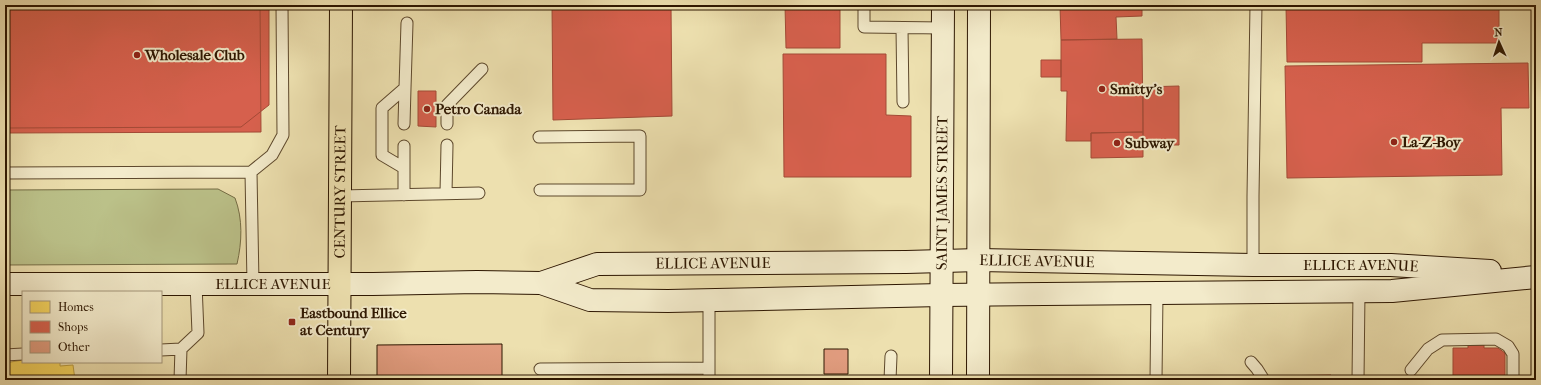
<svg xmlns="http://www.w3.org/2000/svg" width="1541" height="385" viewBox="0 0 1541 385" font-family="'IM FELL French Canon',serif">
<rect width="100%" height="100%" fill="#ede0af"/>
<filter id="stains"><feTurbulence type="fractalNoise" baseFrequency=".005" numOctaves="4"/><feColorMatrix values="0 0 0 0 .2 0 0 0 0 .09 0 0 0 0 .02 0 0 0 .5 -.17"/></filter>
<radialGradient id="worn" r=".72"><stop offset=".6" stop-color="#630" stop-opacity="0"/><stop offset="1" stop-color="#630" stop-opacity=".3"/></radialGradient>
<path fill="#bbc189" stroke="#746c44" d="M218,189L235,198C243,219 242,242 237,264L5,265V190Z"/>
<path fill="#f6d55c" stroke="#ba9c40" d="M23,360V362H60V366L73,365L75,380H5V363Z"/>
<path fill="#d6604d" stroke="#a34a36" d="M5,5H269V105L241,127L5,128Z
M5,5H260L261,132L5,133Z
M552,5H671L672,116L553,120Z
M785,5H840V48H786Z
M1060,5H1142V16L1116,17L1117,39L1061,40Z
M1286,5H1499V43H1422V62H1287Z
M1142,39L1143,132L1091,133V141H1066L1067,91H1061V40Z
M783,54H886V115L911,116V177H784Z
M1041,60H1061V77H1041Z
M1528,63L1529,108H1501L1502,175L1287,178L1285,66Z
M1179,86V145H1143V87Z
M418,91H436V127L418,126Z
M1143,132V157L1091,158V133Z
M1468,345H1484V348H1498L1505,353V380H1453V348H1468Z
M1331,375V380H1273V376Z
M1236,377L1246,380H1191L1198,378Z"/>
<path fill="#e19c7f" stroke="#2d1600" d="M502,344V380H377V345Z
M824,349H848V374H824Z"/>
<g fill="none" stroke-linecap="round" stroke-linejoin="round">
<defs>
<path id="service" d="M864,5V27L943,28
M902,28L903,102
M404,124L405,88
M447,124V105L482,69
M539,137L640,136V190H540
M404,146V195
M404,168L382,155V108L405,88L407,23
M251,172L272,155L283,135L282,5
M5,173L251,172L253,284
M446,193L447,145
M340,196L479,193
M1253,265V196L1256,5
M161,350L181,349L198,333L196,284
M5,355L23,354
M1251,362L1257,369L1264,380
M540,369L709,368
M1411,370L1428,349L1442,340L1496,339L1508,346L1513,354V380
M180,380L181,349
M709,380V300
M890,380L891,356
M1156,380L1157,293
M1358,380L1359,292"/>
<g id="secondary">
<path id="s1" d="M541,283L597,264L906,262L979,260L1253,265H1391L1490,271"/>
<path id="s2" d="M5,284H373L477,282L541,283L590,300L668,301L941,295L1392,291L1536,277"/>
<path id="s3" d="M941,380L943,5"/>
<path d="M978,380L979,5"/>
</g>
<g id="primary">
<path id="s4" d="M339,380L341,5"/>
</g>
</defs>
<use href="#service" stroke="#5d482c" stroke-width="13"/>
<use href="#secondary" stroke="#2d1600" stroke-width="24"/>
<use href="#primary" stroke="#2d1600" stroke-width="24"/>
<use href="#service" stroke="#f3ebcb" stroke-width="11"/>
<use href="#secondary" stroke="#f3ebcb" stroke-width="22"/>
<use href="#primary" stroke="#ede0af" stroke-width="22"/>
</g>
<g fill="#8f2418" stroke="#f3ebcb" stroke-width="1.5">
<circle cx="137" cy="55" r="4"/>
<circle cx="1102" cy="89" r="4"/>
<circle cx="427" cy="109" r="4"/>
<circle cx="1394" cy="142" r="4"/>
<circle cx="1117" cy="143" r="4"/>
<rect x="288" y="318" width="8" height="8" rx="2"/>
</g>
<g text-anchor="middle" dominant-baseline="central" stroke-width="4" stroke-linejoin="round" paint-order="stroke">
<g font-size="15" font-weight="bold" fill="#2d1600" stroke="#f3ebcb" text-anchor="start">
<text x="145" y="55">Wholesale Club</text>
<text x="1110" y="89">Smitty's</text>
<text x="435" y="109">Petro Canada</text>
<text x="1402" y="142">La-Z-Boy</text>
<text x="1125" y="143">Subway</text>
<text x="300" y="313">Eastbound Ellice<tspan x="300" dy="17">at Century</tspan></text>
</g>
<g font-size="15" fill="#2d1600" stroke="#f3ebcb">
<text stroke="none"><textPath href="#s4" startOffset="188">CENTURY STREET</textPath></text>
<text stroke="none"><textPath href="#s3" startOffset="187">SAINT JAMES STREET</textPath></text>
<text stroke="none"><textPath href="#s1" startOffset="499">ELLICE AVENUE</textPath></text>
<text stroke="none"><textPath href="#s1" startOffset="175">ELLICE AVENUE</textPath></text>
<text stroke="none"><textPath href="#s1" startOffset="823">ELLICE AVENUE</textPath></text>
<text stroke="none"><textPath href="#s2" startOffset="268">ELLICE AVENUE</textPath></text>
</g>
</g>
<rect width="1541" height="385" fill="none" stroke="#ede0af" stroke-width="20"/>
<rect x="6" y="6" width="1529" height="373" fill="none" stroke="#2d1600" stroke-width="2"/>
<rect x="10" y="10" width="1521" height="365" fill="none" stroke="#2d1600"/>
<rect x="22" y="291" width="140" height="72" fill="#f3ebcb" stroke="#a4967a"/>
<rect x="30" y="301" width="20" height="12" fill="#f6d55c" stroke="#a4967a"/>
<text x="58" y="311" font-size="12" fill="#2d1600">Homes</text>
<rect x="30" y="321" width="20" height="12" fill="#d6604d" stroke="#a4967a"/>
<text x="58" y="331" font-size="12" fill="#2d1600">Shops</text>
<rect x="30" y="341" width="20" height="12" fill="#e19c7f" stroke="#a4967a"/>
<text x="58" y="351" font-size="12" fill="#2d1600">Other</text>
<g transform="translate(1499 42) rotate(357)" stroke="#f3ebcb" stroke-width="3" paint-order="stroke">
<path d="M0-3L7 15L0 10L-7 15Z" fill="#2d1600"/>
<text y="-6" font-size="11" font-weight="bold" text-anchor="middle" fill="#2d1600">N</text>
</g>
<rect width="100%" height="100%" filter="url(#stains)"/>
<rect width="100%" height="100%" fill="url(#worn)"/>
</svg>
